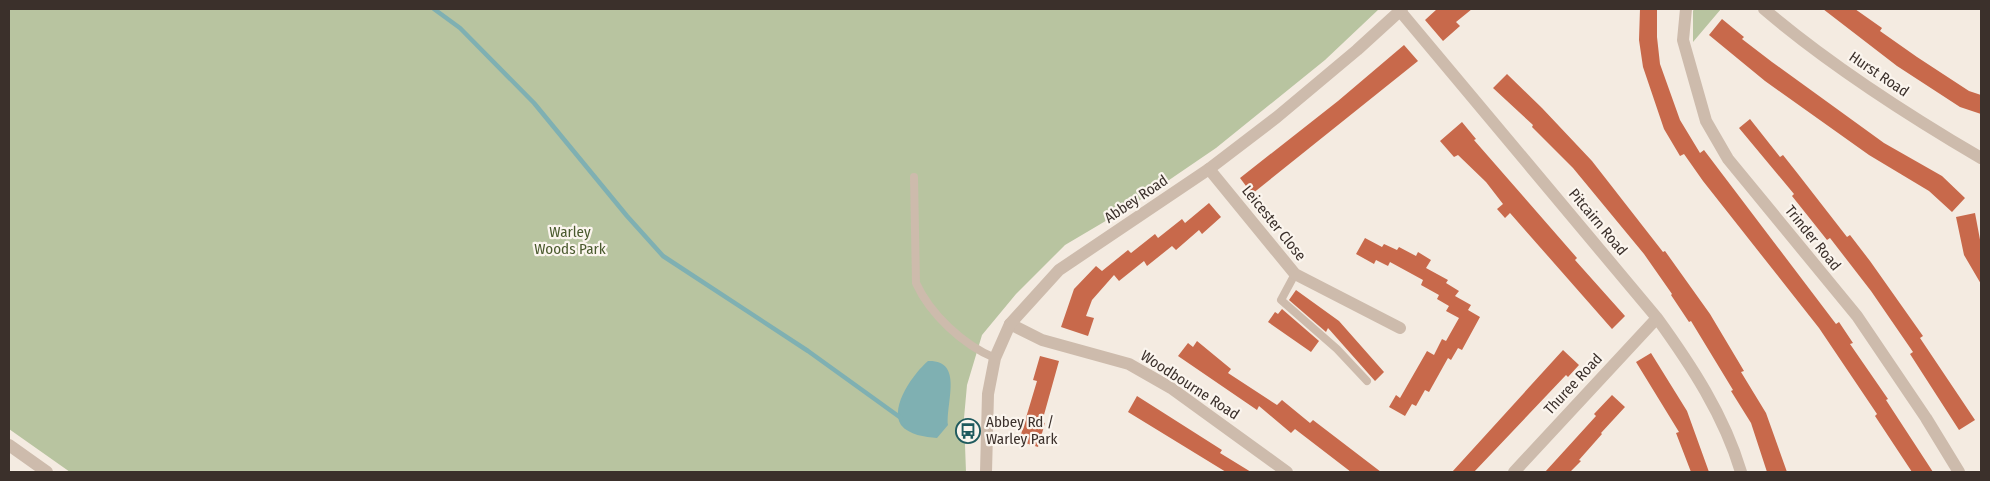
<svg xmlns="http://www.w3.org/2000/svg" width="1990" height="481" viewBox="0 0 1990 481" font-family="'Fira Sans Condensed',sans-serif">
<rect width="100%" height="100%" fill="#f4ebe1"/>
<path fill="#b8c4a0" d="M9,9H1379L1325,60L1216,148L1131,206L1065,245L1016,294L982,335L967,385L964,418L966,472H70L9,429Z
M1694,9H1721L1693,42V11Z"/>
<path fill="#7fb0b2" d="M928,361C964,360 946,402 948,425L937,438C925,437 909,435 901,425C889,406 915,372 928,361Z"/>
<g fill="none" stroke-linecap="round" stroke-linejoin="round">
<path stroke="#7fb0b2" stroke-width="4.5" d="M434,9L460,28L534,103L627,216L663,256L808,351L901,418"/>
</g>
<path fill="#c8694b" d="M1437,9H1472L1456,22L1460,26L1443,41L1425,20Z
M1640,9H1657V37L1660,64L1680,120L1700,153L1704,150L1836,324L1839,322L1853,343L1850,344L1888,399L1886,400L1933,472H1912L1875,416L1877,414L1819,328L1703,181L1684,154L1680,156L1664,129L1643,67L1639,40Z
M1823,9H1855L1882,28L1880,31L1917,57L1969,91L1981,95V114L1960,107L1897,66Z
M1722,19L1744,37L1742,39L1772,62L1884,143L1942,176L1965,198L1952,212L1929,191L1869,155L1765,81L1709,35Z
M1404,45L1418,61L1252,194L1240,178L1338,101Z
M1507,74L1542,108L1592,161L1663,252L1665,251L1710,314L1744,371L1741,372L1766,413L1787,472H1767L1751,423L1731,391L1733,390L1691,321L1689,322L1671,295L1672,294L1644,254L1573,168L1532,127L1533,125L1493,88Z
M1750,119L1780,157L1783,155L1798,174L1847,237L1850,235L1870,261L1923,336L1920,338L1975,420L1959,430L1910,354L1913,352L1871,291L1830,238L1827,240L1792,196L1794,194L1739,128Z
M1462,122L1476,139L1474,140L1577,258L1575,260L1625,316L1612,329L1510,213L1505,218L1497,209L1503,204L1486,182L1458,155L1454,157L1440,141Z
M1209,203L1221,217L1202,234L1199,230L1176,250L1172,246L1147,266L1144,261L1119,281L1114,275L1092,300L1086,316L1094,318L1088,336L1061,327L1074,289L1096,266L1102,271L1128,250L1131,253L1155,234L1158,238L1182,219L1185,223Z
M1975,213L1981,245V284L1964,255L1956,217Z
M1365,238L1382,247L1384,244L1397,250L1399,247L1416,256L1418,252L1431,260L1426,268L1448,280L1446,283L1459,291L1455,296L1471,305L1468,310L1480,317L1462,350L1458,348L1451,360L1448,358L1429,392L1425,390L1416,406L1412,404L1405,416L1389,407L1396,395L1400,398L1427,351L1434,355L1442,339L1446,341L1459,318L1446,311L1449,306L1437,299L1439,295L1421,285L1423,280L1390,262L1388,266L1376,260L1374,264L1356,254Z
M1296,290L1339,321L1384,372L1375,381L1328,328L1326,332L1289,300Z
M1282,309L1319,341L1311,352L1268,322L1275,312L1278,314Z
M1197,341L1231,369L1228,373L1277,405L1282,400L1310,423L1313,420L1381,472H1351L1295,429L1291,433L1259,406L1257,410L1178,356L1188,343L1193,347Z
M1563,350L1579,365L1568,377L1566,375L1474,472H1452Z
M1651,353L1687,411L1709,472H1691L1676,433L1679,432L1636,362Z
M1040,356L1059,361L1042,422L1045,423L1038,447L1019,441L1037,381L1033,380Z
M1612,395L1625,407L1601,433L1602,434L1579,460L1581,461L1570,472H1545L1596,416L1594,414Z
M1137,396L1222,450L1220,453L1251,472H1226L1128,412Z"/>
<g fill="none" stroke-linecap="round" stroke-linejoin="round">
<path stroke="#cdbbac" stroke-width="8" d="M914,177L916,283C930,314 963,345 995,358
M1295,274L1281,300L1337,349L1367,381"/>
<path stroke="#cdbbac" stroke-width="12" d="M1686,9L1683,40L1706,121L1728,159L1857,316L1926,418L1959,472
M1400,11L1657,318C1691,365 1724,415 1741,472
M1209,169L1295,274L1400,328
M1010,324L1042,340L1129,364L1171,388L1287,472
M9,445L47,472
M1514,472L1657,318"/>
<path stroke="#cdbbac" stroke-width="12" d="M1764,9C1831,66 1906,114 1981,158
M986,472L988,394L995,358L1010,324L1059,270L1209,169L1277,117L1357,50L1402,9"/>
</g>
<defs>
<symbol id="bus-ring" viewBox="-11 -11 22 22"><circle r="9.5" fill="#fbf5ee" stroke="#1f5a5e" stroke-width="1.5"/><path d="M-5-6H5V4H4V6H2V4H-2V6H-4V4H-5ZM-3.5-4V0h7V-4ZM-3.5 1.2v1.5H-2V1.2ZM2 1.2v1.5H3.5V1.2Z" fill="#1f5a5e"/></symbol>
</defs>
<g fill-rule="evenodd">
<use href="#bus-ring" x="954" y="417" width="28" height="28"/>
</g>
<g text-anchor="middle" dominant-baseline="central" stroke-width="4.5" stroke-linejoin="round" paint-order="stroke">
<g font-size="15" fill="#3b302b" stroke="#fbf5ee">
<text transform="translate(1879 74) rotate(34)">Hurst Road</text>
<text transform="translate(1136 199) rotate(-34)">Abbey Road</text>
<text transform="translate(1598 222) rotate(50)">Pitcairn Road</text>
<text transform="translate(1274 223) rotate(51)">Leicester Close</text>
<text transform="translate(1813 238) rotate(51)">Trinder Road</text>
<text transform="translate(1573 384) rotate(-47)">Thuree Road</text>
<text transform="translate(1190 385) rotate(33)">Woodbourne Road</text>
</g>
<g font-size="15" fill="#4a5a2e" stroke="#fbf5ee">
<text x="570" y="232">Warley<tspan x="570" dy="17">Woods Park</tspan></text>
</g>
<g font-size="15" fill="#3b302b" stroke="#fbf5ee" text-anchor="start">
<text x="986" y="422">Abbey Rd /<tspan x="986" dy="17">Warley Park</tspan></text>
</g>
</g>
<rect width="1990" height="481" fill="none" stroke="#3b302b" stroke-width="20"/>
</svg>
